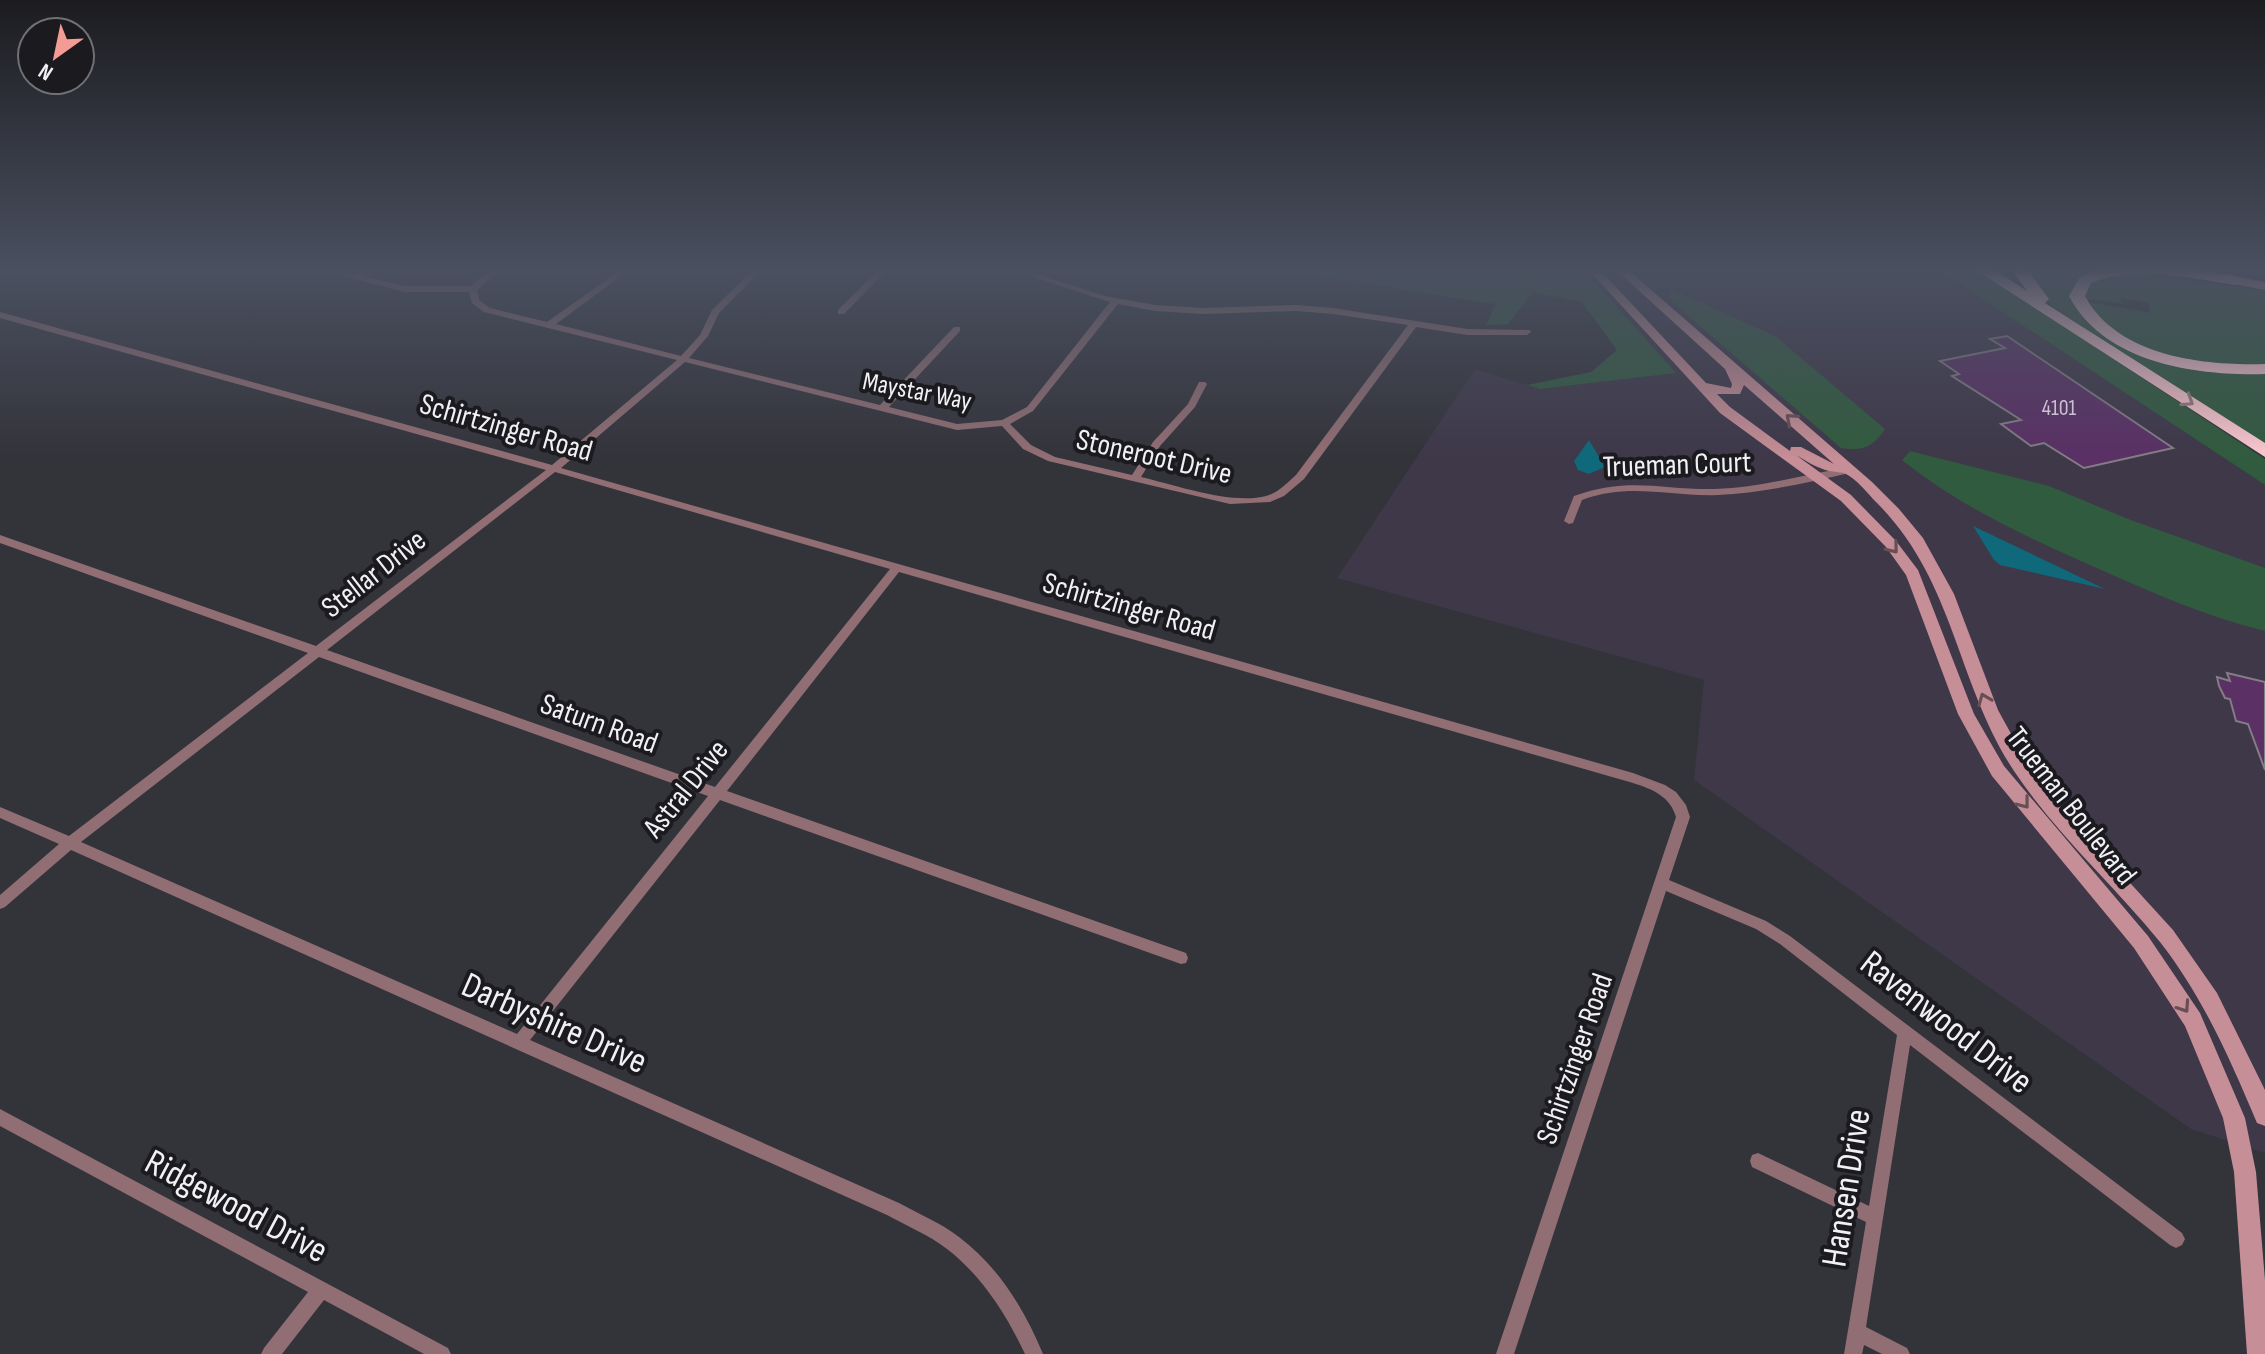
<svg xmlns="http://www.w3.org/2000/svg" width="2265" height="1354" viewBox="0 0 2265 1354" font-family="'Sofia Sans Condensed',sans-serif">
<rect width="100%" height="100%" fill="#33333a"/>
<path fill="#3e3849" d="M1582,268H1936L2265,485V1153L2191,1129L1694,780L1704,680L1337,578L1475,369L1540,389L1675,373Z"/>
<path fill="#315b3e" d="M1134,268H1582L1676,373L1540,389L1527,385L1591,372L1617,350L1582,302L1533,292L1508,324L1486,325L1496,304L1292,272L1152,273Z
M1936,268H1975L1983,273L2265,459V485Z
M2022,268H2120L2088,274L2073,289C2072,315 2119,345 2142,352C2182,362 2225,366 2265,373V449L2053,307L2036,291Z
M2135,273L2265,291V366C2223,369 2139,356 2107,327C2100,320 2094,310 2088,302L2150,313L2149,303L2120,298L2122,303L2086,299L2083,295C2093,274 2114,275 2135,273Z
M1671,289L1775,336L1885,429C1872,448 1863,451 1841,448L1669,299Z
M1910,451L2049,486L2128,519L2265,568V631C2207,617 2153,593 2099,569C2029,538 1962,508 1902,460Z"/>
<path fill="#0f697a" d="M1589,440L1605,467L1589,474L1578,470L1574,461Z
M1973,526L2105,589L2000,565L1994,560Z"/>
<path fill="#5a3065" stroke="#837d84" stroke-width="2" d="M2007,336L2173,448L2084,468L2044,443L2031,446L2001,424L2021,420L1952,376L1959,374L1940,361L2005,348L1990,339Z
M2227,673L2265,682V770L2248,724L2236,721L2230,699L2225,698L2219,686L2217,677L2230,681Z"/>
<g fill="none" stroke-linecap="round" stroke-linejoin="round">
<path fill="#916e73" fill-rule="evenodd" d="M313,268H328L356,275L368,268H378L365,277L405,286H471L493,268H502L477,290L479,300L490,308L547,322L623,268H632L556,324L681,356L700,335L712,310L755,268H764L719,313L708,336L689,358L880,405L954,327H960V331L889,407L957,424L1002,420L1027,407L1110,302L1005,268H1018L1105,296L1155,305L1203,308L1296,305L1333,308L1467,329L1530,330L1531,332L1527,335H1467L1416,327L1304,479L1284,496L1270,502L1230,504L1048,461L1023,449L1002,426L957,430L685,362L561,468L1633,773L1665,785L1676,792L1686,805L1690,817L1669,880L1766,921L1790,936L2182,1233L2185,1239L2182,1245L2176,1248L2170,1245L1910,1045L1866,1327L1907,1348L1910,1354H1882L1864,1345L1862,1354H1844L1866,1222L1752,1167L1750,1161L1752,1155L1758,1153L1869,1206L1897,1035L1780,944L1756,929L1666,891L1514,1354H1496L1676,817C1670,796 1652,789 1633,783L899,572L727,791L1186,953L1188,958L1186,963L1181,964L720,800L530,1040L899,1203C919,1214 941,1223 959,1237C998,1266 1025,1310 1043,1354H1025C1006,1314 982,1276 947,1249C929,1235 907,1226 887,1215L71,850L5,907L0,909V895L59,844L0,818V807L69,836L308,653L0,543V535L316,646L546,470L0,318V312L552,465L677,360L484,312L472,303L469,292H405ZM1118,304L1155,311L1203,314L1296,311L1333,314L1408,325L1296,475C1287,483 1278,493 1266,496C1232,505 1175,485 1141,477L1160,446L1195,407L1207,384L1205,382H1199L1188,404L1153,442L1132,475L1055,457L1031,445L1010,424L1033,411ZM555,472L890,569L715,787L327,650ZM319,657L708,796L517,1034L81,842Z
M880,268H889L844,314H838V310Z
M1850,467L1854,468V472C1810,482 1763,493 1718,495C1670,497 1630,482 1582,500L1573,523L1569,524L1564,521L1574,496C1629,476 1661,490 1715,489C1761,488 1805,474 1850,467Z
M0,1109L448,1348L451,1354H424L324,1300L282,1354H261L264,1348L308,1292L0,1126Z"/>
<path fill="#c68e96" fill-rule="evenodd" d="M1587,268H1598L1706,383L1731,388L1732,384L1725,369L1614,268H1626L1872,482L1899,509L1923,538L1954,594L1998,710L2026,761L2060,806L2173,930L2217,993L2265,1090V1126L2257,1123C2230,1059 2203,997 2160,942C2113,884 2056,834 2014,771C1955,681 1955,578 1873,499C1866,491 1856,479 1846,474C1842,472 1834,472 1829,471C1817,468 1806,461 1796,455L1851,495L1896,541L1918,570L1974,714L2004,766L2148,936L2200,1013L2245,1118L2256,1172L2265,1280V1354H2247L2234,1172L2223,1118L2185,1026L2134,948L1992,776L1958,714L1906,575L1886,547L1841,501L1720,413ZM1744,385L1834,464L1801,447H1791L1790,451L1730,407L1717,394H1740Z"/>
<path fill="#eea6b0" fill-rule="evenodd" d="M2218,273L2265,282V290L2213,280V274Z"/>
<path fill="#fdc8cf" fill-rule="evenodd" d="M1973,268H1992L2027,291L2010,268H2026L2049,299L2045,303L2265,443V457Z
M2105,268H2184L2241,277L2244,280L2236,285C2189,278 2137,264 2091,283L2085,296C2117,356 2203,366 2265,364V374C2196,376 2104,363 2069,296L2080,277Z"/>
</g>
<defs><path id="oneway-chevron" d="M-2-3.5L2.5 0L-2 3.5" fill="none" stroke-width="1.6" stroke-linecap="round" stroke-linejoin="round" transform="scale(2)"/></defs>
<use stroke="#977a80" href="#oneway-chevron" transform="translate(2188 401) rotate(33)"/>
<g stroke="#684f55">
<use href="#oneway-chevron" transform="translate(1791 419) rotate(-139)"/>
<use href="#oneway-chevron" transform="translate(1893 548) rotate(51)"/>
<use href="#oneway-chevron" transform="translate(1984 699) rotate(-112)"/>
<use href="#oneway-chevron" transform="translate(2024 803) rotate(52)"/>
<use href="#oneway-chevron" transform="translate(2184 1007) rotate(56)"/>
</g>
<linearGradient id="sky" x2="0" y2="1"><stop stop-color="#1c1c20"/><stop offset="0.59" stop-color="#4a5060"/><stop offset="1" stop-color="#4a5060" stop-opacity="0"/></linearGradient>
<rect width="2265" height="458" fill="url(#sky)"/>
<g text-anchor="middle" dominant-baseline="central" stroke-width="8" stroke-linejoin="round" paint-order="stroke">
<g font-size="22" fill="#cac0d1">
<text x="2059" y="408">4101</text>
</g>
<g font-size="26" fill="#f0f0f5" stroke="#1b1b1f">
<text transform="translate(917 392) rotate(11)">Maystar Way</text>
</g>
<g font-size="30" fill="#f0f0f5" stroke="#1b1b1f">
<text transform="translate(506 428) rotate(16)">Schirtzinger Road</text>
<text transform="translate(1154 457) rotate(13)">Stoneroot Drive</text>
<text transform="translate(1677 465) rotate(-2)">Trueman Court</text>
<text transform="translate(374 574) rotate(-38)">Stellar Drive</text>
<text transform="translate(1129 607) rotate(16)">Schirtzinger Road</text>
<text transform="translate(599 724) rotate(20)">Saturn Road</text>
<text transform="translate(686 789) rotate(-51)">Astral Drive</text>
<text transform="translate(2071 806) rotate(52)">Trueman Boulevard</text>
<text transform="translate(1575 1059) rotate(-71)">Schirtzinger Road</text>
</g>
<g font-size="36" fill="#f0f0f5" stroke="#1b1b1f">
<text transform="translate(1946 1023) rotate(38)">Ravenwood Drive</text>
<text transform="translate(554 1024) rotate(24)">Darbyshire Drive</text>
<text transform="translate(1847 1188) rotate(-81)">Hansen Drive</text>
<text transform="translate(236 1207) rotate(28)">Ridgewood Drive</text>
</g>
</g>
<g transform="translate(56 56) rotate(213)"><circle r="38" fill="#1b1b1f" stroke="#707075" stroke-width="2"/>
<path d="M0-6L14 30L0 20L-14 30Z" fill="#f59b96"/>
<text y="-12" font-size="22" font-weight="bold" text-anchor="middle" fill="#f0f0f5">N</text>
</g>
</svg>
